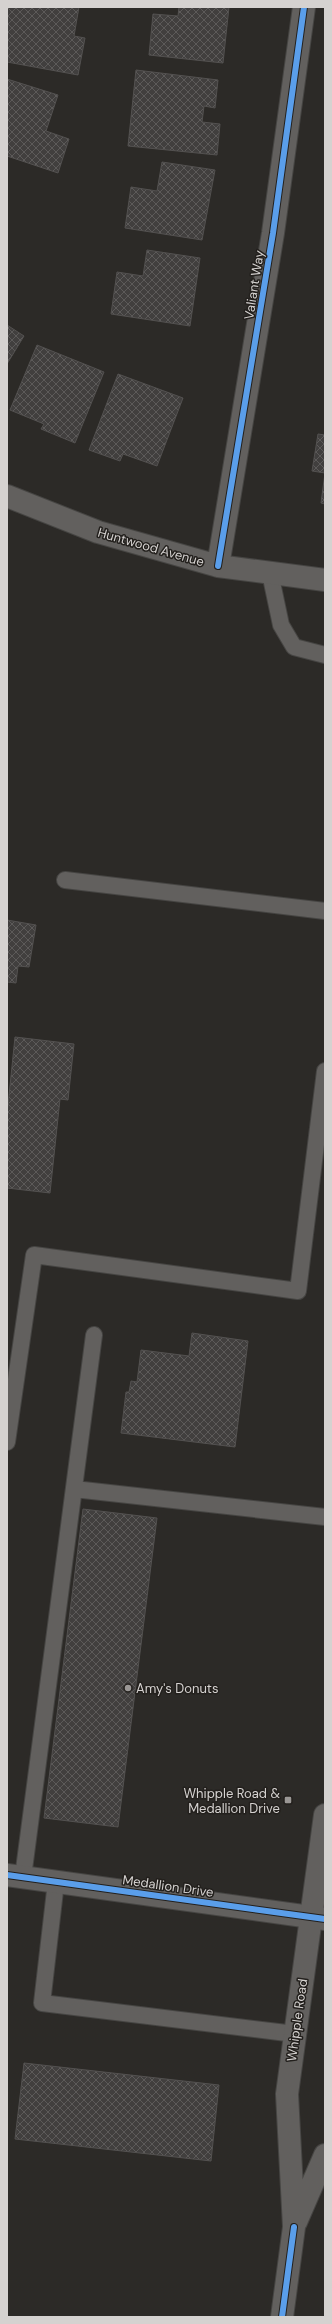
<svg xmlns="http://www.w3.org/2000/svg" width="332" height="2324" viewBox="0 0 332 2324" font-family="'DM Sans',sans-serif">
<defs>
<pattern id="building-cross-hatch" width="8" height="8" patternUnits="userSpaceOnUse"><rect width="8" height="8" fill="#413f3e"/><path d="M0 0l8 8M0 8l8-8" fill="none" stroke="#5c5a59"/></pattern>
</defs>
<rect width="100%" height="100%" fill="#2c2a27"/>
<path fill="url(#building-cross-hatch)" stroke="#535150" d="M7,7H79L74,36L85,38L78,75L7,62Z
M179,7H229L223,63L149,55L153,14L178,16Z
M136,70L218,80L215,108L204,106L202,122L220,124L217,155L128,146Z
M7,79L58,95L46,131L69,139L58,173L7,156Z
M162,162L215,170L202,240L125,228L131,187L157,191Z
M147,250L200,258L190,326L111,314L117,272L143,276Z
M7,325L24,336L7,364Z
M37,345L104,372L75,443L41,429L44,424L10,410Z
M118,374L183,398L157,466L123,454L120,461L89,450Z
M318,434L325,435V504L321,503L325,473L312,471Z
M7,920L36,925L29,967L18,966L16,983L7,982Z
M15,1037L74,1044L68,1100L60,1099L50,1193L7,1188V1115Z
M192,1333L248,1341L235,1447L121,1433L126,1392H129L131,1381L137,1382L141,1350L189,1356Z
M83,1509L157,1518L118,1827L44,1818Z
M24,2063L219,2085L211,2161L15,2139Z"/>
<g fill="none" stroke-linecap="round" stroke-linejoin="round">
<defs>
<path id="lane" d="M270,573L281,625L294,647L325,655
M65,880L325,911
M7,1442L34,1255L298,1291L325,1071
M74,1489L325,1517
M23,1877L94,1335
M56,1882L42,2003L295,2034"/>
<path id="street" d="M7,496L98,532L218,566L325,580
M218,566L273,233L304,7
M7,1875L325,1919"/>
<path id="secondary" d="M296,2222L325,2155
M282,2317L294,2227L287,2094L325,1815"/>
</defs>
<use href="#lane" stroke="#464543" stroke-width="18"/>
<use href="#street" stroke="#464543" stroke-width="24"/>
<use href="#secondary" stroke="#464543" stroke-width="24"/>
<use href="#lane" stroke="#62605e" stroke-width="16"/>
<use href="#street" stroke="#62605e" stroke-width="22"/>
<use href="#secondary" stroke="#62605e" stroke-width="22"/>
<defs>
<path id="cycleway" d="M218,566L273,233L304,7
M7,1875L325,1919
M282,2317L294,2227"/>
</defs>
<use href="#cycleway" stroke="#23201d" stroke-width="8"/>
<use href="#cycleway" stroke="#5a9eea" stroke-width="6"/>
</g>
<g fill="#9a9795" stroke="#23201d" stroke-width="1.5">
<circle cx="128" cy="1688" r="4"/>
<rect x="284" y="1796" width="8" height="8" rx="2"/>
</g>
<g text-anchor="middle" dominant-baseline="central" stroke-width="3" stroke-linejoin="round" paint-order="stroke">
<g font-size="13" fill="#d5d2d0" stroke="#23201d">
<text transform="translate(254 285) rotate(-81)">Valiant Way</text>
<text transform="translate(151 547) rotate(16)">Huntwood Avenue</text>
<text transform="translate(168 1886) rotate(8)">Medallion Drive</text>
<text transform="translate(297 2020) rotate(-82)">Whipple Road</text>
</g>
<g font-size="13" fill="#d5d2d0" stroke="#23201d" text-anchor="start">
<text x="136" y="1688">Amy's Donuts</text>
<text x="280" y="1793" text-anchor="end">Whipple Road &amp;<tspan x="280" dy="15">Medallion Drive</tspan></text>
</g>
</g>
<rect width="332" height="2324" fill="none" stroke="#d5d2d0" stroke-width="16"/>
</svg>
